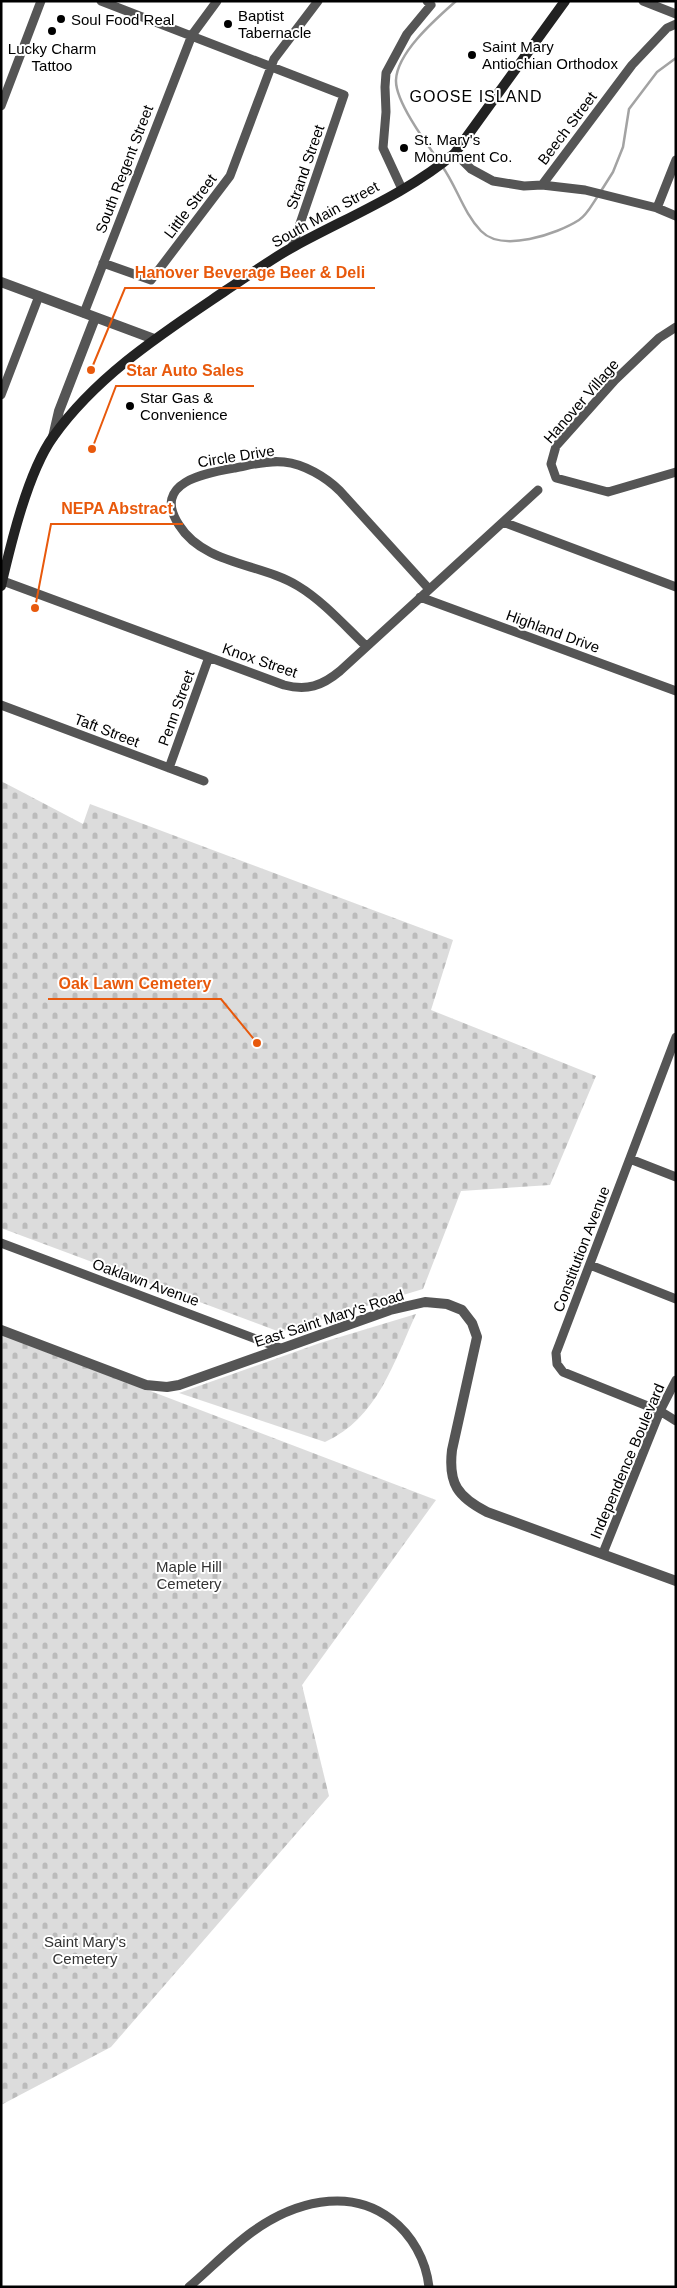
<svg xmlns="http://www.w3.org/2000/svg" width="677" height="2288" viewBox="0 0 677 2288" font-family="Helvetica,sans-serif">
<defs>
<pattern id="cemetery-stones" width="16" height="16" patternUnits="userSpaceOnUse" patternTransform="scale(1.25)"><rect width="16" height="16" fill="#dcdcdc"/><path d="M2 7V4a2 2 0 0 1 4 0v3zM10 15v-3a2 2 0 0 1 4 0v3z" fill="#bbb"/></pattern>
</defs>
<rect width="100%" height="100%" fill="#fff"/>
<path fill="url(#cemetery-stones)" d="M1,781L83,824L90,804L453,940L431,1010L596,1076L550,1185L461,1191L423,1289L280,1332L1,1228Z
M416,1314C394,1362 377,1419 325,1442L179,1393L320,1343Z
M1,1334L436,1500L302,1685L329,1796L111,2047L1,2105Z"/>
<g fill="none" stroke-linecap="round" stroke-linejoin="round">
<path stroke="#a3a3a3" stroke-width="2.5" d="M439,161C426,143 395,101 396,80C397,52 437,18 456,1
M442,166C457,187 463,212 481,231C502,253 557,234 579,220C588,214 592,204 598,196
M601,191L613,172L623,147L629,109L657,72L676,58"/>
<path stroke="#555" stroke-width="9" d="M101,1L344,95L292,247
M643,1L676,14
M1,106L41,1
M455,153L471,169L493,181L524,186L542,185L585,190L657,208L676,216
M542,185L632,65L667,28L676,24
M402,189L383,148L386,112L385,87L386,73L407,34L431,5L427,1
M657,208L676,160
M103,263L151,280L230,176L274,59L318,1
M84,313L192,35L217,1
M676,327L659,338L615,380L556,446L551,464L556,478L608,492L676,472
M1,395L39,296
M503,522L676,587
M3,581L284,685C307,691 322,686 340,671L538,490
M420,597L676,691
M366,646C345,626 323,601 298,586C261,563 204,565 179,525C151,482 206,473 235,468C251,465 267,460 284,462C304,464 326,477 340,491L429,589
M1,705L204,781
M169,768L209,657
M676,1037L556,1353L557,1364L563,1372L660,1411L676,1421
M630,1159L676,1177
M1,1243L280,1348
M590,1265L676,1299
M603,1553L660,1411L676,1380
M189,2287C210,2269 230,2248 252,2232C292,2203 348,2186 391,2219C412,2235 426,2260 429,2287"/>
<path stroke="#555" stroke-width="10" d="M1,282L154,339
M53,437L59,411L95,318
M1,1330L146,1385L167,1387L179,1385L390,1310L425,1302L447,1304L462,1310L472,1323L477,1337L452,1450C448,1484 458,1497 487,1512L676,1581"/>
<path stroke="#222" stroke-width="10" d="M1,586C11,543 28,472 53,437C97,375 163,333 225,291C248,276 271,259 295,246C348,217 408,193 455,153L565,1"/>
</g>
<g fill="#000" stroke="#fff" stroke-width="2">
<circle cx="61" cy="19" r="5"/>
<circle cx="228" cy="24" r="5"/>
<circle cx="52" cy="31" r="5"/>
<circle cx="472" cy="55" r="5"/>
<circle cx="404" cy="148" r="5"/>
<circle cx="130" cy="406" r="5"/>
</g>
<g text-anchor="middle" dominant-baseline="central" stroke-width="4" stroke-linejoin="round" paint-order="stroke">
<g font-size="15" fill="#000" stroke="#fff" text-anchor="start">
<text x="238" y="15">Baptist<tspan x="238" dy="17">Tabernacle</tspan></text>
<text x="71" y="19">Soul Food Real</text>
<text x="482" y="46">Saint Mary<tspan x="482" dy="17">Antiochian Orthodox</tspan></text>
<text x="52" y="48" text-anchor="middle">Lucky Charm<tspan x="52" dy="17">Tattoo</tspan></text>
<text x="414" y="139">St. Mary's<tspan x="414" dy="17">Monument Co.</tspan></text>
<text x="140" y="397">Star Gas &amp;<tspan x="140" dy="17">Convenience</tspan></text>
</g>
<g font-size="15" fill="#000" stroke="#fff">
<text transform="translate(567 128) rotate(-53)">Beech Street</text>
<text transform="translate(305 167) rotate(-71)">Strand Street</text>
<text transform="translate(124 169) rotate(-69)">South Regent Street</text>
<text transform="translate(190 206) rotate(-53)">Little Street</text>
<text transform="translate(325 214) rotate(-29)">South Main Street</text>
<text transform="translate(581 401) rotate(-49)">Hanover Village</text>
<text transform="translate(236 456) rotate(-9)">Circle Drive</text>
<text transform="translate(553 631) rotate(20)">Highland Drive</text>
<text transform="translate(260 660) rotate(19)">Knox Street</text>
<text transform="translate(176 708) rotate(-70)">Penn Street</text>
<text transform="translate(107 730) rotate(21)">Taft Street</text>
<text transform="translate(581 1249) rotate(-69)">Constitution Avenue</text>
<text transform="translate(146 1282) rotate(20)">Oaklawn Avenue</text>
<text transform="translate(329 1318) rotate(-18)">East Saint Mary's Road</text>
<text transform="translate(627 1461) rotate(-67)">Independence Boulevard</text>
</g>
<g font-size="15" fill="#333" stroke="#fff">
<text x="189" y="1566">Maple Hill<tspan x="189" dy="17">Cemetery</tspan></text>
<text x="85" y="1941">Saint Mary's<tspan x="85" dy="17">Cemetery</tspan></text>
</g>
<g font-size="16" letter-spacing="1" fill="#000" stroke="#fff">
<text x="476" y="96">GOOSE ISLAND</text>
</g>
</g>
<path fill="none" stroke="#e8590c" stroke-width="2" d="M91 370L125 288H375M92 449L116 386H254M35 608L51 524H183M257 1043L221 999H48"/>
<g fill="#e8590c" stroke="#fff" stroke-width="2">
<circle cx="91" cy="370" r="5"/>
<circle cx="92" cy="449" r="5"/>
<circle cx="35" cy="608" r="5"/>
<circle cx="257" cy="1043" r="5"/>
</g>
<g font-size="16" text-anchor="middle" font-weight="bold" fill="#e8590c" stroke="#fff" stroke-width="4" stroke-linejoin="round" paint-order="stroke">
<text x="250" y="278">Hanover Beverage Beer &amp; Deli</text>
<text x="185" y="376">Star Auto Sales</text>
<text x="117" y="514">NEPA Abstract</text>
<text x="135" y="989">Oak Lawn Cemetery</text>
</g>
<rect width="677" height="2288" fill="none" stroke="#000000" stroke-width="5"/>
</svg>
